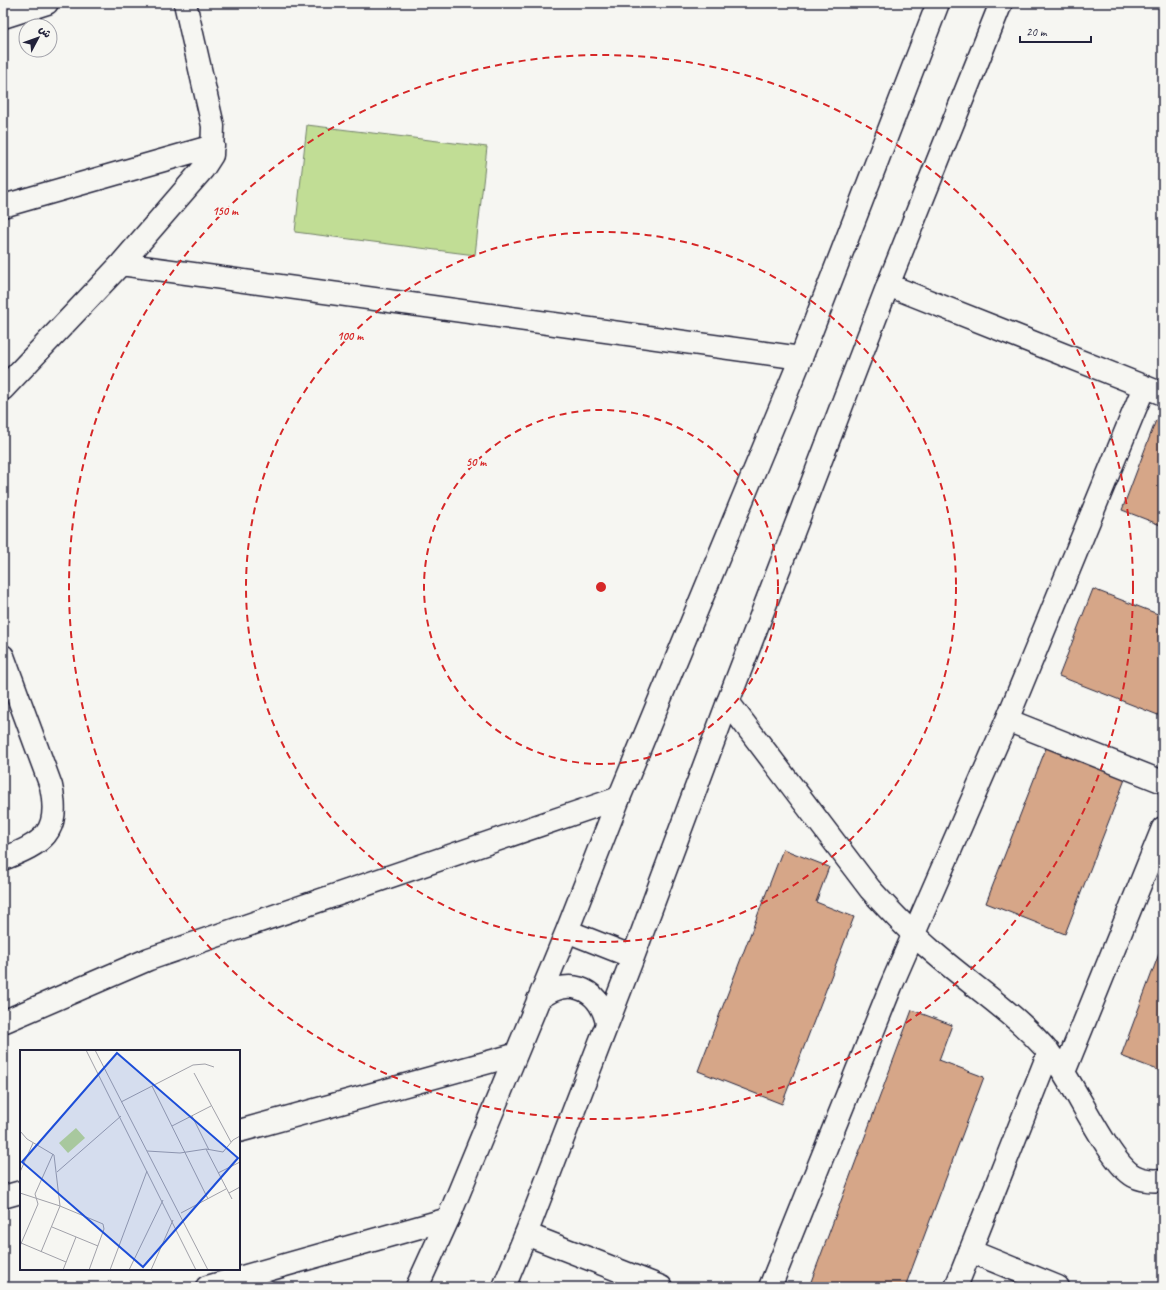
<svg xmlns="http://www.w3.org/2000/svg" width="1166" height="1290" viewBox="0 0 1166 1290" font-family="Caveat,'Playpen Sans Arabic',sans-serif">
<rect width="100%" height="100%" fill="#f6f6f2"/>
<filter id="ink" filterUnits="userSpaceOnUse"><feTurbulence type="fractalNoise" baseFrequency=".025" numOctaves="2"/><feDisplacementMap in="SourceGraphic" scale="8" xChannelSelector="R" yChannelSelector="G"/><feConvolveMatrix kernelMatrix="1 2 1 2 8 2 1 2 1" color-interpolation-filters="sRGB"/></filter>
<g filter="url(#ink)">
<path fill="#c1dd95" stroke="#728068" d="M307,125L487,147L475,255L295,232Z"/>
<path fill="#d6a688" stroke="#22223b" d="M1156,420L1163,423V526L1122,510Z
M1093,589L1163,616V717L1059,676Z
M1050,738L1129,769L1065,934L986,903Z
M783,849L829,867L816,902L854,917L782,1104L698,1071Z
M1163,943V1072L1121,1056Z
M912,1010L952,1025L939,1060L984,1077L905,1287H809Z"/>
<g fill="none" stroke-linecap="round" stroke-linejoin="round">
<defs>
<path id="minor" d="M3,17L47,3
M3,206L213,146
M121,264L801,358
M888,285L1163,394
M3,389L121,264L203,169L212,155L213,126L185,3
M3,656L51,786C61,833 43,843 3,859
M728,702L870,889C890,911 910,932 932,951C975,989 1027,1020 1060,1067C1078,1092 1110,1163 1134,1176C1143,1181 1153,1181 1163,1180
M1007,720L1163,782
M3,1022L149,959L619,798
M1064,1072L1163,828
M239,1131L514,1055
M3,1197L21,1192
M526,1234L661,1287
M970,1251L1058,1287
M207,1287L448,1219
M770,1287L891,986L1007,720L1144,387
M956,1287L1049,1052"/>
<path id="secondary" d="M567,931L633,957
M538,1000C566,976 598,986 607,1022
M417,1287L448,1219L567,931L619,798L801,358L938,3
M504,1287L526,1234L633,957L728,702L888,285L1001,3"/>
</defs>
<use href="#minor" stroke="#22223b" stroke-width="25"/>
<use href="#secondary" stroke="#22223b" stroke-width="25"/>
<use href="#minor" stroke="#f6f6f2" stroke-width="22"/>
<use href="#secondary" stroke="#f6f6f2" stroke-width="22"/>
</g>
</g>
<g fill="none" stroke="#d62828" stroke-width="2" stroke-dasharray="7 5">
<circle cx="601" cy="587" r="177"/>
<circle cx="601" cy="587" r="355"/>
<circle cx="601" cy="587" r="532"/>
</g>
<g transform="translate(20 1050)">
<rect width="220" height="220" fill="#f6f6f2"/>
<path d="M56,78L65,88L48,103L39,93Z" fill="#c1dd95"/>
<path fill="none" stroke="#a1a1a9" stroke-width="1" d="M66,0L176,220M75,0L188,220M174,23L211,92M132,36L188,149M101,52L173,15L185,14L194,17M172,66L189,100M152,76L191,56M0,81L7,89L34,105L40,156L83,174L84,179L69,220M186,99L212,149M127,101L160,103L186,99L203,102L213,90L220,86M0,122L13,93M37,122L101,66M198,123L220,112M0,143L40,156L21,202M209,143L220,137M161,163L206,139M32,177L78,196M1,193L46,212M0,196L18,154L15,144L33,104M43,220L56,187M90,220L127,121M109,220L143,150M131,220L153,170"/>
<path fill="#1d4ed8" fill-opacity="0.15" stroke="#1d4ed8" stroke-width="2" d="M97,3L218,108L123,217L2,112Z"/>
<rect width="220" height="220" fill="none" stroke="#22223b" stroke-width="2"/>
</g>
<circle cx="601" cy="587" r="6" fill="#d62828" stroke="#f6f6f2" stroke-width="2"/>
<g font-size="12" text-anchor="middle" font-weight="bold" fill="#d62828" stroke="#f6f6f2" stroke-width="4" stroke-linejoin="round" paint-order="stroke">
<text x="225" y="215">150 m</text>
<text x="350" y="340">100 m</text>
<text x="476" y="466">50 m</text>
</g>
<rect width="1166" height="1290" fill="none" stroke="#f6f6f2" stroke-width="16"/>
<rect x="8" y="8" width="1150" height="1274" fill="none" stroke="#22223b" stroke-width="1.5" filter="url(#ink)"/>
<g transform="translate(38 38) rotate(49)"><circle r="19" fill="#f6f6f2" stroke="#a1a1a9"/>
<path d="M0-3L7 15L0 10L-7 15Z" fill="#22223b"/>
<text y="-6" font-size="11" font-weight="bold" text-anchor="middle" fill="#22223b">ش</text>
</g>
<path d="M1020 36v6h71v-6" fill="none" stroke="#22223b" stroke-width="2"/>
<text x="1026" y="36" font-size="12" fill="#22223b" stroke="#f6f6f2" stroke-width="3" paint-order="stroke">20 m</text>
</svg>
